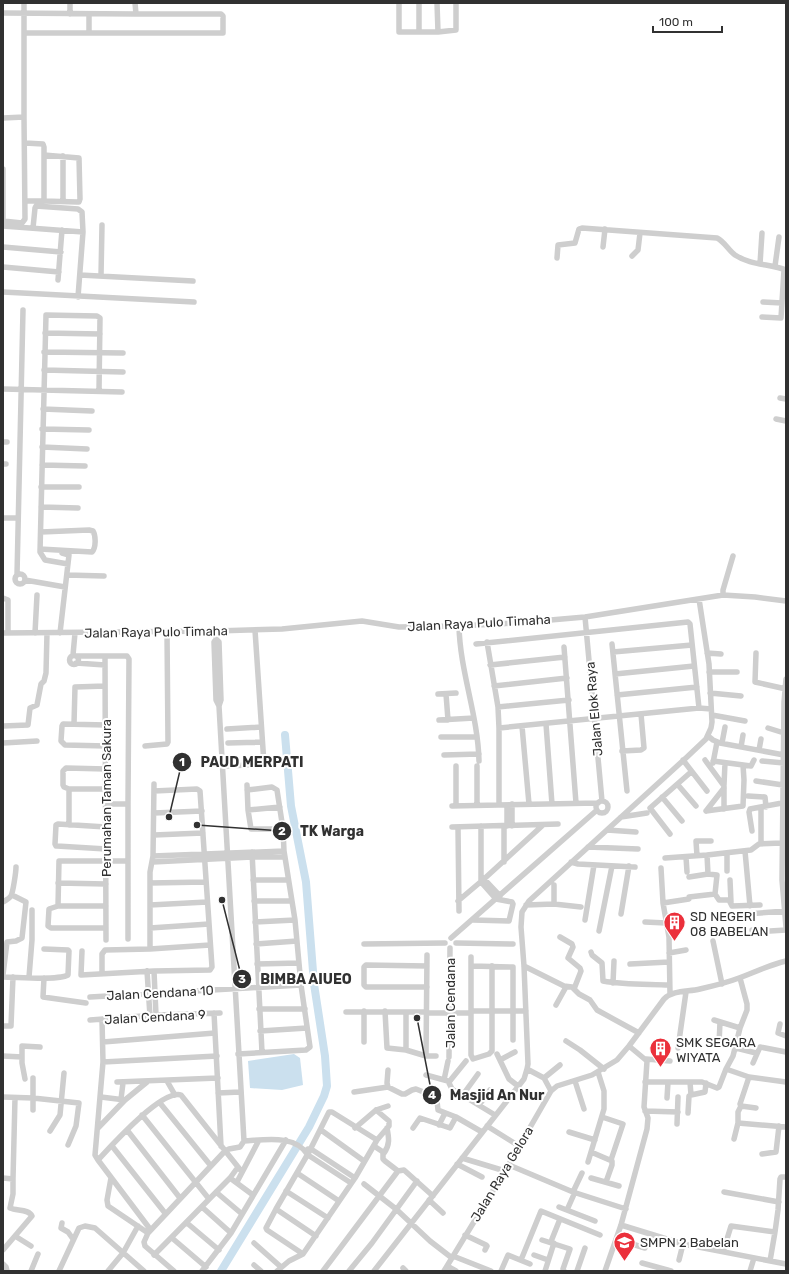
<svg xmlns="http://www.w3.org/2000/svg" width="789" height="1274" viewBox="0 0 789 1274" font-family="Rubik,sans-serif">
<rect width="100%" height="100%" fill="#fff"/>
<path fill="#cbe0ee" d="M294,1054L300,1058L303,1085L282,1090L250,1088L248,1061Z"/>
<g fill="none" stroke-linecap="round" stroke-linejoin="round">
<path stroke="#cbe0ee" stroke-width="8" d="M221,1271L309,1127L324,1096L327,1086L325,1056L314,984L306,882L291,806L285,735"/>
<path stroke="#cecece" stroke-width="5.5" d="M399,3V32H438L456,30V3
M419,3V32
M437,3L438,32
M3,13L136,14
M70,14V3
M24,33H223V16L221,14H136L135,3
M89,33V14
M3,118L24,117V3
M44,155L79,158L80,199L79,202H77L44,201
M63,156V201
M3,169V221
M25,201H44V147L43,144L25,143
M3,221L22,223L25,219L24,117
M3,226L83,232L82,212L78,209L36,206L35,208L33,228
M3,247L61,252
M603,247L605,229
M632,256L638,250L640,233
M557,258L558,245L575,243L579,229L582,228L717,238C725,242 728,250 735,255C750,265 770,264 786,270
M760,264L762,233
M775,266L779,237
M3,267L59,272
M80,275L193,281
M101,276L102,225
M58,280L62,230
M3,292L194,302
M78,297L83,232
M763,302L782,303
M762,317L781,318L784,270
M45,333L100,334
M44,352L123,353
M44,370L123,372
M3,389L122,392
M780,398L786,399
M43,409L92,411
M776,419L786,421
M42,429L89,430
M3,442H7
M42,447L87,449
M3,464H6
M42,465L85,466
M41,487H79
M41,507L78,508
M3,518H18
M40,549L92,552C96,548 96,536 93,531L89,530L41,532
M68,564L45,560L40,552L46,315L97,316L100,318L99,391
M15 579a5 5 0 1 1 10 0a5 5 0 1 1-10 0Z
M17,575L23,310
M67,575L104,576
M25,580L65,587
M723,595V590L733,556
M3,598L8,600V633
M585,617L602,801
M459,626C460,672 478,715 479,761
M216,631V639L214,642L216,700L219,706
M3,633L216,631L282,629L362,621L399,627L459,626L516,623L585,617L723,595L755,597L786,601
M35,633L37,595
M60,633L69,555L62,553
M487,642L498,707L499,728V805
M476,644L688,622L690,624L699,708
M612,644L627,791
M564,647L576,803
M613,652L692,645
M707,653L721,654
M756,653L755,682L786,689
M73,655L75,633
M69.5 660a4.5 4.5 0 1 1 9 0a4.5 4.5 0 1 1-9 0Z
M76,656H127L129,659L128,804V939
M105,656L106,940
M76,663L105,665
M490,665L565,657
M709,672H737
M615,674L694,666
M786,679L784,702L782,880L786,927
M494,686L567,678
M710,693L741,696
M438,694L456,693
M446,694L448,720
M617,695L697,687
M498,707L569,700
M712,715L745,721
M439,720L474,718
M74,724L75,687L105,686
M546,724L552,804
M106,725L63,724L62,726L61,741L65,745L106,746
M3,726L28,725L30,708L37,705L41,684L44,681L46,673L47,633
M522,726L529,804
M499,728L699,708L711,709
M768,728L784,733
M227,729L261,727
M708,736L713,740L720,743L784,755
M441,737H477
M3,743L37,741
M228,743L262,742
M722,743L725,727
M145,746L167,744L168,742L167,632
M741,747L743,735
M759,750L761,739
M622,751L641,750L644,748L641,714
M444,755L479,754
M683,760L707,791
M705,760L724,786V809
M713,761L751,766L754,760
M762,761L784,763
M713,763L717,742
M228,766L264,764L255,630
M477,766V805
M106,769L66,768L63,771V785L64,787L69,789H106
M756,781L783,785
M247,785L248,810L251,829H283
M678,785L696,806
M724,785L725,763
M748,796L765,797L766,807
M662,797L682,821
M596 807a6 6 0 1 1 12 0a6 6 0 1 1-12 0Z
M106,804H128
M512,804V826
M456,805V766
M452,806L598,803
M761,807V843
M248,810L280,807
M706,811L743,806L744,780L743,765
M706,811L724,788
M154,813L202,811
M621,817L647,813
M69,825V789
M507,826V805
M106,827L58,824L56,825L55,844L56,846H57L106,849
M452,827L558,824
M458,827L459,911
M607,830L636,832
M752,831L749,812L750,809L782,803
M670,834L650,808L691,772
M154,835L203,833
M588,847L638,849
M745,851L750,906
M252,852L262,1052
M727,853V871
M153,856L284,851
M697,856L696,841H711
M686,857L687,872
M665,858L707,855
M153,862L252,857H285
M504,862V826
M571,862L578,864L635,867
M661,868L663,903L669,937L670,994
M689,877L708,874
M484,879L500,896
M253,880H288
M730,880L731,902
M58,883L106,884
M150,883L206,882
M715,894L719,900H729L732,906L760,905
M254,901H291
M458,901L484,879L543,825
M3,902C6,900 9,899 11,896C13,892 16,872 16,867
M663,903L689,899V897L715,894L717,875L708,874L707,855L751,850L759,844L782,843
M554,904V885
M150,905L207,902
M526,905L554,904L581,907
M58,906L59,861H128
M106,906H58L49,909L48,926L51,928H106
M621,914L629,866
M733,915L786,911
M473,920L509,921L513,904L512,902L496,899L481,882V826
M585,920L594,865
M255,922L295,920
M645,922L666,923
M150,928L209,924
M752,930L770,931L786,930
M599,931L612,866
M560,937L572,944L573,947L568,958L580,968L581,971L574,989
M451,938L597,810
M713,941L722,984
M456,943L513,944
M256,944L297,941
M364,944L445,943
M150,949V872L153,856L154,784
M82,951L81,975L154,971L210,970L212,967L200,791L197,789L154,791
M591,952L592,955L602,963L603,981C625,985 647,984 669,985
M669,953L686,950
M471,957V1055L473,1059L489,1054L492,1051V966
M257,964L299,963
M630,964L669,962
M427,966L366,965L364,967V985L366,987H427
M472,966L513,967V1040
M524,966L564,986L572,987L579,994L590,1000L597,1010L639,1033
M147,971L150,1016
M154,971L156,1015
M102,974V954L105,950L150,949L210,945
M3,975L7,942L16,941L22,938L26,902L12,895
M3,977C17,977 57,981 68,975L69,951L68,950L44,949
M29,977L32,940V910
M44,978L43,997L86,1003
M613,983L614,961
M90,997L301,985
M556,1005L566,987
M259,1009H305
M364,1011V1042
M385,1011L387,1048L406,1050L426,1056H436
M472,1011H526
M346,1012H426
M214,1013L221,1146
M427,1013H471
M90,1020L156,1015L220,1013
M102,1020L103,1062L95,1155L98,1160L150,1229
M714,1020L740,1028
M780,1024L778,1033L786,1036
M3,1026H11L13,977
M260,1031L307,1028
M566,1041L580,1050L604,1069
M103,1042L215,1033
M719,1044L720,1022
M678,1048L686,992
M736,1048L756,1053
M406,1050V1012
M238,1054L306,1050L310,1047L301,985L295,920L284,851L283,829L277,790L272,787L247,790
M497,1054L509,1079L518,1086
M3,1056L22,1057
M426,1056L427,955
M449,1057L450,948
M646,1059L670,1061
M500,1060L515,1052
M103,1062L217,1056
M753,1063L760,1047L786,1052
M527,1069L544,1078L551,1091
M726,1069L749,1077L786,1082
M388,1070L387,1083L388,1087
M426,1075L448,1081L452,1089L495,1115
M749,1077L740,1104L741,1106L756,1108
M33,1078V1110
M544,1078L560,1065
M25,1079L22,1063V1046L40,1047
M444,1080L448,1061
M167,1081L175,1095
M575,1081L584,1109
M117,1082L218,1078
M449,1082L466,1061
M645,1082H702L717,1088L719,1087L726,1069L733,1056L740,1028L747,1010V1004L740,978
M354,1092L388,1087L402,1094H405L412,1090L416,1089L426,1093L437,1101L438,1110L456,1117L482,1132
M218,1093L240,1092
M691,1095L705,1092L706,1083
M462,1096L478,1074
M3,1097L33,1098L79,1103L76,1126L68,1145
M101,1097L125,1100
M667,1098L668,1082
M121,1099L123,1083
M160,1103L211,1166
M479,1105L490,1090
M645,1111L678,1112
M688,1113L689,1096L691,1095L690,1082
M142,1115L209,1199
M602,1117L623,1124L611,1160
M738,1123V1112L741,1106
M677,1124L678,1097
M439,1125L445,1113
M487,1126L519,1146
M98,1128L125,1100L147,1082
M355,1128L376,1110L388,1106
M413,1128L420,1118L450,1128L456,1117
M127,1130L180,1198
M321,1130L364,1161
M50,1131L60,1115L64,1073
M569,1132L595,1140
M734,1139L738,1123L786,1127
M244,1141C265,1140 295,1134 308,1155L351,1183
M112,1146L165,1213
M374,1146L383,1152V1159L385,1161L398,1171L404,1170L433,1196
M308,1149H311L355,1178
M591,1152L612,1161V1165L606,1182
M384,1153C390,1145 389,1138 387,1128
M762,1154L776,1152L779,1126
M462,1158L505,1171
M98,1160C111,1146 162,1089 181,1095L242,1172
M588,1162L604,1109V1091L598,1072
M457,1164L482,1177
M509,1165L573,1192L626,1209
M297,1173L339,1201
M3,1178L13,1179V1194L10,1208C17,1211 29,1209 32,1216L3,1250
M111,1178L107,1200L108,1206L148,1233
M230,1178L253,1195
M591,1178L619,1186
M13,1179L15,1098
M237,1182L259,1140
M364,1184L396,1209L430,1241L452,1258
M286,1191L328,1218
M216,1192L242,1214
M573,1192L582,1173
M724,1192L779,1202
M429,1200L443,1213
M202,1207L231,1233
M559,1207L595,1221
M276,1209L316,1236
M567,1210L575,1192
M62,1223L61,1228L68,1232L73,1239
M187,1223L219,1250
M621,1225L683,1244L786,1264
M465,1235L486,1245L487,1246L485,1250
M15,1236L31,1246
M172,1238L206,1267
M552,1239L560,1219
M616,1239L645,1248
M542,1240L570,1249L563,1269L564,1271
M254,1243L281,1267
M723,1252L731,1226L775,1232L778,1210L780,1179L781,1177H786
M303,1254L267,1230L266,1228L276,1209L309,1152L329,1112H332L377,1140
M154,1255L230,1178L238,1167
M534,1255L548,1260
M453,1256L491,1271
M521,1260L541,1211L600,1235
M679,1260L683,1244
M770,1261L775,1232
M642,1263L671,1271
M3,1264L6,1267L7,1271
M254,1265L261,1271
M447,1266L456,1271
M403,1268L406,1271
M31,1271L38,1254
M59,1271L79,1228L85,1226L95,1228L144,1271
M108,1271L123,1253L138,1226
M174,1271L145,1246L144,1242L148,1233L225,1151L229,1149L240,1147L244,1141L219,706L221,700L219,642L216,639
M202,1271L231,1233L286,1140
M277,1271L289,1261L303,1254L355,1178L377,1140L389,1126V1121L376,1110
M323,1271L398,1171
M349,1271L372,1243L417,1181
M374,1271L524,1079L527,1069L528,1064L524,966L521,927L522,912L529,901L687,757L706,739L711,728L712,722L709,664L699,599
M444,1271L505,1171L551,1091L557,1086L592,1075L617,1060L629,1046L664,999C673,990 688,992 700,989C713,986 726,983 739,978C755,972 769,965 786,961
M501,1271L508,1255L530,1264
M545,1271L554,1243
M577,1271L585,1248
M605,1271L621,1225L647,1129L648,1118L644,1107L647,1061L629,1046
M750,1271L754,1258"/>
</g>
<defs>
<symbol id="building-pin" viewBox="-11 -11 22 30"><path d="M0 17L-7.5 6A9.5 9.5 0 1 1 7.5 6Z" fill="#eb303b" stroke="#fff"/><path d="M-4-6H4V6H1V3H-1V6H-4ZM-2.5-4.3h1.7v1.8h-1.7ZM.8-4.3h1.7v1.8H.8ZM-2.5-1h1.7V.8h-1.7ZM.8-1h1.7V.8H.8Z" fill="#fff"/></symbol>
<symbol id="school-pin" viewBox="-11 -11 22 30"><path d="M0 17L-7.5 6A9.5 9.5 0 1 1 7.5 6Z" fill="#eb303b" stroke="#fff"/><path d="M0-5L7-2L0 1L-7-2ZM-4 1L0 2.5L4 1V4Q0 6-4 4Z" fill="#fff"/></symbol>
</defs>
<g fill-rule="evenodd">
<use href="#building-pin" x="662" y="910" width="25" height="34"/>
<use href="#building-pin" x="648" y="1036" width="25" height="34"/>
<use href="#school-pin" x="612" y="1230" width="25" height="34"/>
</g>
<g text-anchor="middle" dominant-baseline="central" stroke-width="4" stroke-linejoin="round" paint-order="stroke">
<g font-size="13" fill="#313131" stroke="#fff">
<text transform="translate(479 623) rotate(-3)">Jalan Raya Pulo Timaha</text>
<text transform="translate(156 632) rotate(-1)">Jalan Raya Pulo Timaha</text>
<text transform="translate(594 709) rotate(-95)">Jalan Elok Raya</text>
<text transform="translate(106 798) rotate(-90)">Perumahan Taman Sakura</text>
<text transform="translate(160 993) rotate(-3)">Jalan Cendana 10</text>
<text transform="translate(450 1003) rotate(-90)">Jalan Cendana</text>
<text transform="translate(155 1017) rotate(-3)">Jalan Cendana 9</text>
<text transform="translate(502 1174) rotate(-59)">Jalan Raya Gelora</text>
</g>
<g font-size="13" fill="#313131" stroke="#fff" text-anchor="start">
<text x="690" y="916">SD NEGERI<tspan x="690" dy="15">08 BABELAN</tspan></text>
<text x="676" y="1042">SMK SEGARA<tspan x="676" dy="15">WIYATA</tspan></text>
<text x="640" y="1242">SMPN 2 Babelan</text>
</g>
</g>
<path fill="none" stroke="#313131" stroke-width="1.5" d="M169 817L182 762M197 825L282 831M222 900L242 979M417 1018L432 1095"/>
<g fill="#313131" stroke="#fff" stroke-width="1.5">
<circle cx="169" cy="817" r="4"/>
<circle cx="197" cy="825" r="4"/>
<circle cx="222" cy="900" r="4"/>
<circle cx="417" cy="1018" r="4"/>
<circle cx="182" cy="762" r="10"/>
<circle cx="282" cy="831" r="10"/>
<circle cx="242" cy="979" r="10"/>
<circle cx="432" cy="1095" r="10"/>
</g>
<g font-size="12" text-anchor="middle" font-weight="bold" fill="#fff">
<text x="182" y="766">1</text>
<text x="282" y="835">2</text>
<text x="242" y="983">3</text>
<text x="432" y="1099">4</text>
</g>
<g font-size="14" text-anchor="middle" font-weight="bold" fill="#313131" stroke="#fff" stroke-width="4" stroke-linejoin="round" paint-order="stroke">
<text x="252" y="767">PAUD MERPATI</text>
<text x="332" y="836">TK Warga</text>
<text x="306" y="984">BIMBA AIUEO</text>
<text x="497" y="1100">Masjid An Nur</text>
</g>
<rect width="789" height="1274" fill="none" stroke="#313131" stroke-width="8"/>
<path d="M653 26v6h69v-6" fill="none" stroke="#313131" stroke-width="2"/>
<text x="659" y="26" font-size="12" fill="#313131" stroke="#ffffff" stroke-width="3" paint-order="stroke">100 m</text>
</svg>
